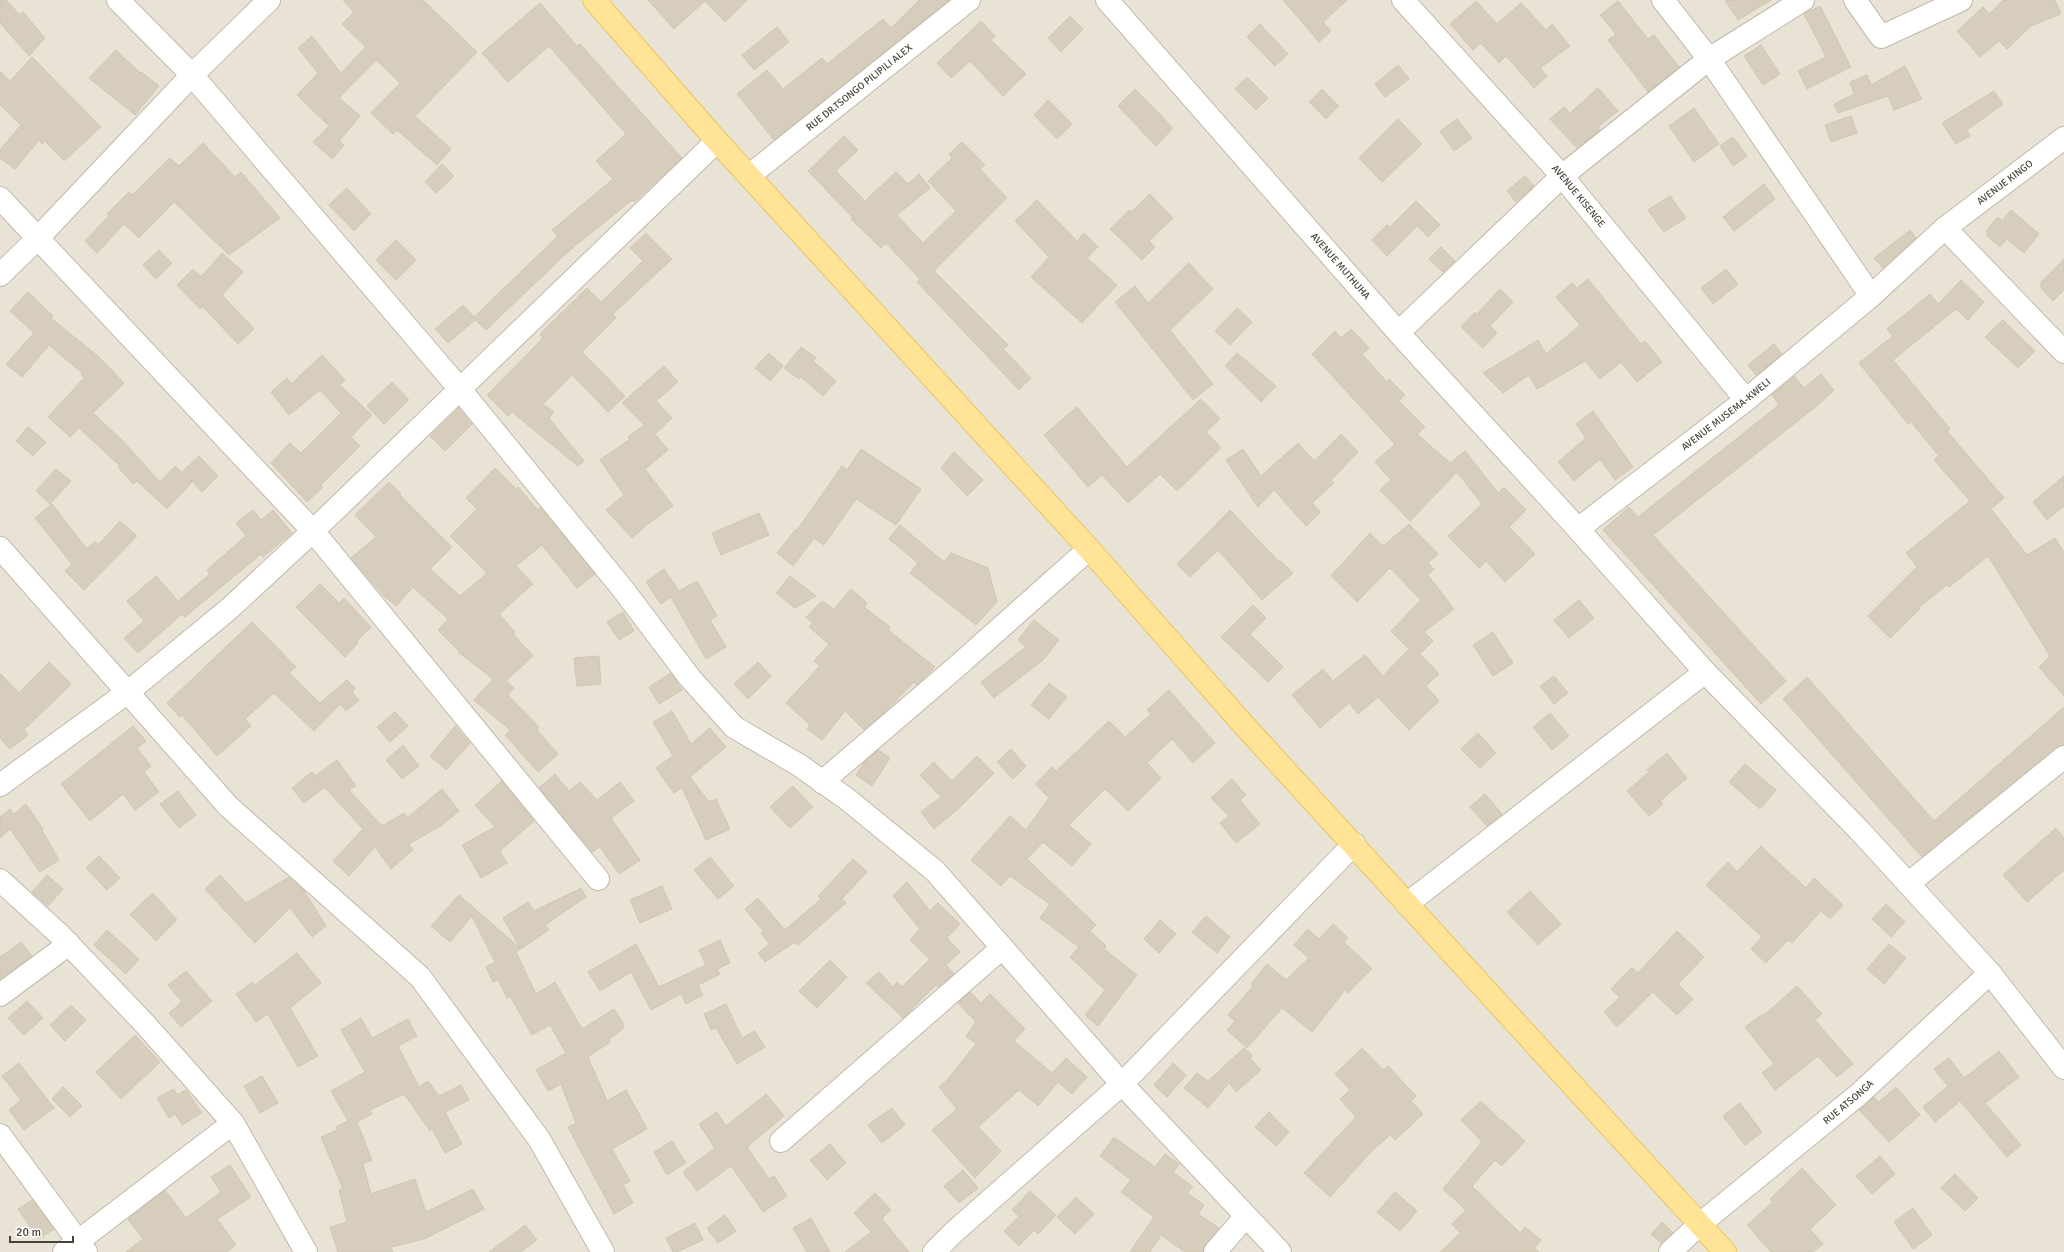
<svg xmlns="http://www.w3.org/2000/svg" width="2064" height="1252" viewBox="0 0 2064 1252" font-family="Signika,sans-serif">
<rect width="100%" height="100%" fill="#f5f1e8"/>
<path fill="#e9e3d6" d="M0,0H2064V1252H0Z"/>
<path fill="#d7cdbd" stroke="#d2c6b0" d="M0,0H6L20,15L23,12L45,38L29,56L0,23Z
M343,0H423L477,52L415,116L451,149L437,165L397,130L393,134L371,113L400,83L376,60L339,98L360,116L339,141L344,145L332,159L313,142L329,126L297,95L318,73L298,48L312,36L341,73L366,47L342,24L354,12Z
M648,0H747L725,22L705,1L674,29Z
M919,0H949L774,140L737,94L767,70L783,89L822,58L827,64L883,19L891,28Z
M1283,0H1347L1323,22L1331,31L1319,42Z
M1725,0H1771L1738,20Z
M2003,0H2055L2061,14L2031,26L2007,49L1999,41L1980,57L1957,31L1983,7L1989,14Z
M1476,1L1497,24L1521,3L1546,30L1552,24L1570,46L1540,68L1547,76L1534,88L1506,56L1499,63L1481,43L1473,50L1450,24Z
M1618,1L1648,39L1654,35L1679,67L1648,92L1608,40L1616,34L1600,15Z
M540,3L577,46L580,44L682,158L634,202L632,200L570,250L486,330L475,320L448,343L435,329L463,305L474,317L558,236L552,230L613,179L596,161L626,134L549,46L508,82L482,53Z
M1820,6L1851,67L1807,89L1798,71L1826,57L1804,14Z
M1070,16L1083,29L1061,52L1048,38Z
M981,21L995,36L991,40L1026,74L1003,96L970,61L951,78L937,63Z
M1260,24L1288,54L1275,66L1247,37Z
M777,27L789,42L754,70L742,55Z
M1761,45L1780,74L1763,85L1744,56Z
M116,50L140,73L141,72L159,86L135,115L89,78Z
M32,57L101,127L64,161L45,141L42,144L39,140L15,169L0,158V150L21,125L0,105V71L10,81Z
M1398,65L1409,79L1385,97L1375,84Z
M1905,66L1922,99L1894,110L1888,96L1838,113L1834,104L1854,94L1850,82L1867,75L1871,85Z
M1247,77L1268,98L1256,110L1235,89Z
M1598,88L1618,111L1598,127L1600,130L1577,148L1550,119L1564,107L1570,113Z
M1135,89L1173,128L1156,146L1118,106Z
M1322,89L1339,106L1326,119L1309,102Z
M1994,91L2003,104L1967,130L1970,136L1956,144L1942,123Z
M1048,100L1072,124L1057,139L1034,115Z
M1694,108L1719,144L1694,162L1669,126Z
M1851,116L1857,133L1831,142L1825,125Z
M1398,119L1422,144L1382,182L1359,158Z
M1457,119L1472,138L1454,151L1440,131Z
M844,136L858,150L836,171L865,201L896,172L908,184L919,174L930,188L897,215L923,243L956,211L928,181L952,158L949,154L962,142L985,165L980,169L1007,198L934,271L1008,345L1003,349L1031,378L1019,390L917,282L920,279L886,243L881,248L851,219L853,218L808,171Z
M1733,137L1747,156L1733,166L1720,146Z
M203,143L235,177L241,172L280,218L229,255L174,202L139,238L124,224L97,253L85,241L109,216L107,214L129,192L132,195L170,158L179,166Z
M442,164L454,176L436,193L425,182Z
M1525,176L1534,186L1516,202L1507,191Z
M1764,184L1775,199L1734,231L1723,217Z
M347,188L371,214L354,231L329,205Z
M1150,194L1173,218L1149,241L1155,247L1142,260L1110,229L1129,210L1131,212Z
M1670,196L1686,218L1664,232L1648,210Z
M1037,200L1077,241L1084,233L1098,247L1087,258L1117,285L1082,323L1031,277L1049,257L1015,221Z
M1416,201L1440,225L1428,237L1417,226L1387,256L1372,240L1387,225L1390,227Z
M2011,210L2039,234L2024,253L2007,239L2000,247L1987,236V230L1998,217L2002,221Z
M1910,230L1916,238L1883,268L1874,258Z
M646,233L672,259L613,314L616,318L582,352L625,396L608,412L572,375L543,404L554,412L549,418L584,461L578,466L512,412L508,416L487,395L543,338L540,334L587,288L601,302L643,261L630,248Z
M396,240L416,260L396,280L376,260Z
M1441,247L1455,261L1443,272L1429,259Z
M159,250L172,263L156,279L143,265Z
M222,253L243,272L222,295L254,329L238,344L203,307L200,309L177,285L193,269L201,277Z
M2064,259V290L2053,301L2041,288V282Z
M1189,263L1213,289L1170,330L1213,384L1193,400L1115,302L1135,286L1148,303Z
M1726,269L1738,284L1713,304L1701,288Z
M1588,279L1641,344L1645,341L1662,362L1637,382L1621,362L1600,379L1585,361L1537,389L1529,375L1503,393L1483,373L1538,340L1546,354L1580,325L1556,297L1572,283L1577,288Z
M1961,280L1984,302L1968,320L1956,309L1893,360L1950,429L1947,431L2004,498L1991,509L2027,555L2055,538L2064,552V696L2039,667L2050,656L1988,556L1949,587L1947,585L1919,607L1921,608L1890,638L1868,616L1917,567L1906,553L1970,501L1934,460L1939,456L1911,422L1908,424L1859,363L1893,336L1887,329L1930,294L1938,304Z
M1500,289L1513,302L1490,326L1497,333L1483,348L1461,327L1475,312L1477,314Z
M28,292L53,316L51,318L99,357L124,383L93,413L122,440L160,482L175,466L192,482L167,509L137,481L133,484L118,467L120,466L79,428L70,437L48,417L84,378L81,375L83,374L49,345L22,377L6,364L34,333L10,311Z
M1237,308L1252,322L1230,345L1215,331Z
M2003,320L2035,351L2018,368L1985,337Z
M1351,329L1369,348L1362,354L1387,382L1389,379L1405,395L1399,401L1425,427L1417,434L1450,463L1465,451L1498,493L1504,487L1526,510L1509,527L1535,554L1505,582L1486,561L1479,568L1448,536L1482,504L1457,472L1410,521L1380,490L1391,480L1375,462L1395,444L1312,354L1335,331L1341,338Z
M1774,344L1782,354L1756,375L1748,365Z
M801,347L816,358L813,361L836,381L823,396L801,377L799,379L784,368Z
M769,353L783,366L770,381L755,368Z
M1237,353L1276,386L1261,402L1225,366Z
M322,355L345,380L340,385L372,415L351,437L360,446L321,485L323,487L307,502L271,463L290,443L301,453L341,413L320,390L289,415L271,392L287,378L291,384Z
M664,366L678,382L656,401L672,418L655,434L668,450L645,469L673,506L649,523L632,538L606,510L624,495L600,460L630,439L628,437L644,425L622,403Z
M1821,374L1834,390L1818,405L1653,535L1786,681L1761,704L1603,530L1629,507L1638,517L1779,405L1772,395L1794,376L1804,388Z
M392,382L409,400L384,424L367,406Z
M1201,399L1220,419L1206,432L1221,448L1177,491L1160,474L1128,503L1102,475L1088,487L1044,435L1077,407L1127,467Z
M459,408L472,424L445,451L430,436Z
M1593,411L1633,467L1615,480L1600,459L1574,481L1558,462L1586,438L1576,424Z
M28,427L46,442L33,456L16,441Z
M1341,434L1358,452L1331,480L1334,483L1312,503L1321,512L1306,526L1274,490L1258,507L1226,460L1243,449L1261,476L1298,443L1314,461Z
M861,449L921,489L896,525L856,499L824,545L814,538L793,566L777,553L796,529L797,530L842,466L847,470Z
M954,452L983,480L967,496L941,468Z
M199,456L218,476L202,492L183,471Z
M495,468L516,489L518,487L538,510L540,507L595,574L577,588L542,545L516,566L533,584L499,614L515,632L513,634L533,656L506,681L514,688L508,695L539,727L537,730L558,754L538,772L505,735L510,730L474,700L493,679L458,652L459,651L438,630L448,619L413,587L396,606L383,595L351,558L376,537L355,515L389,482L401,494L400,495L452,547L430,569L460,596L487,573L450,536L477,509L466,498Z
M56,469L71,481L50,504L36,491Z
M2064,476V506L2047,520L2033,502Z
M52,504L87,549L95,541L98,545L120,521L137,536L84,590L65,571L72,564L35,518Z
M253,510L261,520L273,510L292,533L263,557L261,554L185,617L182,614L138,653L124,638L144,621L127,601L156,576L178,601L210,574L207,570L246,536L236,523Z
M1230,510L1279,562L1281,561L1293,573L1262,600L1218,550L1190,577L1177,564Z
M759,513L769,535L721,555L712,533Z
M1409,524L1438,554L1428,563L1434,569L1428,575L1454,609L1424,632L1433,641L1420,654L1439,674L1426,686L1439,701L1409,730L1378,697L1358,714L1349,703L1320,728L1292,695L1323,669L1333,681L1365,655L1383,676L1409,649L1391,631L1421,600L1390,568L1357,602L1331,576L1370,533L1383,546Z
M900,525L944,562L951,553L988,568L997,602L976,625L910,573L918,563L889,539Z
M664,569L679,591L697,581L717,616L710,620L726,647L706,659L671,597L661,604L646,582Z
M790,576L816,596L795,608L776,593Z
M320,584L339,603L344,598L371,627L356,642L358,643L345,657L296,607Z
M851,589L867,603L864,607L890,627L888,630L935,667L917,685L914,682L884,713L864,730L845,711L822,740L807,729L810,725L786,703L820,666L814,661L829,644L809,627L813,623L806,617L822,601L834,609Z
M1579,600L1594,618L1569,638L1554,620Z
M1253,605L1266,618L1250,634L1283,667L1268,682L1221,637Z
M623,612L634,631L619,640L607,622Z
M1034,620L1059,640L1043,660L994,698L981,682L1026,647L1018,640Z
M252,622L296,667L289,673L320,703L347,680L355,688L352,692L359,700L346,711L340,704L314,731L274,693L245,719L251,726L217,756L182,715L180,717L167,703Z
M1493,632L1513,663L1493,676L1473,645Z
M599,656L601,684L577,686L574,658Z
M49,662L71,684L24,730L28,735L10,749L0,738V673L19,693Z
M758,662L771,676L748,699L734,684Z
M671,673L682,690L659,704L649,687Z
M1554,676L1568,693L1554,704L1540,686Z
M1807,677L1934,821L2064,707V745L2056,747L1922,857L1783,699Z
M1049,683L1067,697L1049,719L1031,705Z
M1169,690L1215,743L1193,763L1172,739L1147,763L1161,778L1128,811L1105,789L1069,825L1091,844L1072,866L1043,842L1027,859L1096,925L1090,931L1106,946L1104,949L1137,975L1098,1026L1085,1015L1105,990L1070,957L1079,947L1040,918L1050,904L1010,876L1001,886L971,860L1010,816L1026,830L1049,798L1035,784L1052,767L1056,771L1109,721L1125,737L1151,714L1147,710Z
M672,711L691,744L710,728L726,747L690,777L709,802L716,799L730,829L706,840L682,788L674,793L656,768L673,756L653,722Z
M395,712L408,726L390,742L377,727Z
M1550,713L1569,736L1552,750L1533,727Z
M133,726L146,741L137,748L151,766L144,772L159,792L135,810L123,794L90,821L61,784Z
M455,726L470,743L446,770L430,756Z
M1478,733L1496,753L1480,768L1461,749Z
M403,745L419,766L402,779L386,760Z
M1011,749L1026,766L1013,779L997,762Z
M878,750L890,758L872,786L856,775L865,761Z
M1667,753L1687,778L1660,801L1663,804L1649,816L1627,791L1649,772L1647,770Z
M977,756L994,773L958,809L934,829L921,812L941,797L920,775L934,762L952,781Z
M337,760L356,786L349,790L382,826L404,813L407,818L442,789L459,811L442,825L409,844L413,850L391,869L375,847L349,876L333,861L363,829L315,777L324,788L304,803L292,788L312,772L315,776Z
M1745,764L1776,790L1760,809L1729,782Z
M555,774L569,791L580,782L597,800L620,782L634,801L611,818L640,860L619,874L600,847L592,852L539,788Z
M1232,779L1246,795L1240,800L1260,824L1236,843L1220,823L1229,816L1211,798Z
M502,781L534,821L500,851L507,863L481,878L462,845L495,827L475,805Z
M793,786L813,807L790,828L770,807Z
M178,791L196,815L179,828L160,804Z
M1485,794L1502,814L1487,826L1470,807Z
M26,804L43,829L42,830L59,860L40,872L10,829L0,838V817L10,809L14,814Z
M2056,828L2064,838V870L2027,902L2003,875Z
M1761,846L1806,888L1814,878L1843,905L1830,919L1821,911L1792,943L1788,940L1766,963L1751,949L1762,937L1706,885L1728,862L1737,872Z
M99,856L120,878L107,890L86,868Z
M710,857L734,886L718,899L694,870Z
M853,859L867,872L842,899L846,903L798,945L795,942L765,962L758,953L769,944L761,933L763,931L745,909L758,898L785,930L821,899L818,896Z
M47,875L63,889L48,906L32,892Z
M220,875L246,903L289,877L303,889L326,926L312,937L290,908L255,943L205,889Z
M907,882L930,911L938,903L960,924L947,938L960,952L946,965L954,974L938,987L936,985L903,1018L866,983L879,972L893,987L897,982L902,987L930,959L910,940L920,929L893,896Z
M662,886L672,909L640,923L630,900Z
M581,888L586,897L545,925L549,930L516,952L536,994L555,982L582,1029L614,1009L623,1023V1029L609,1039L610,1042L588,1057L607,1101L626,1090L647,1129L612,1149L630,1181L623,1185L633,1203L614,1214L568,1127L576,1123L561,1084L548,1091L536,1070L566,1053L550,1025L532,1035L510,996L507,998L498,980L493,982L486,967L495,962L472,916L450,942L431,926L459,895L520,948L503,918L528,902L534,911Z
M1530,891L1561,924L1538,945L1507,912Z
M153,893L177,920L156,941L130,914Z
M1886,904L1905,922L1891,937L1872,919Z
M1206,916L1230,937L1217,953L1192,932Z
M1160,920L1176,934L1159,953L1144,939Z
M1333,924L1348,938L1344,942L1372,969L1348,993L1345,990L1312,1032L1282,1008L1247,1048L1227,1030L1235,1021L1228,1015L1253,986L1251,984L1267,964L1286,980L1309,958L1294,945L1308,929L1319,939Z
M107,930L139,959L126,974L94,945Z
M1677,931L1704,957L1678,984L1693,999L1677,1015L1653,992L1617,1027L1604,1012L1620,997L1611,989L1632,967L1638,973Z
M720,940L730,963L717,969L720,974L698,985L703,995L686,1004L681,994L651,1010L631,972L600,991L588,972L636,944L659,987L706,965L699,950Z
M21,942L32,956L0,979V957Z
M1889,944L1906,958L1884,984L1867,969Z
M297,953L321,983L290,1008L318,1056L298,1067L268,1014L256,1022L236,994L253,982L255,985Z
M830,960L847,977L817,1008L799,991Z
M186,971L212,1001L181,1027L169,1013L182,1002L168,985Z
M1797,986L1822,1014L1815,1020L1853,1064L1837,1077L1818,1056L1775,1090L1762,1073L1774,1064L1745,1027L1763,1014L1764,1015Z
M970,992L981,1003L990,994L1025,1029L1014,1041L1052,1073L1066,1058L1087,1077L1072,1094L1058,1082L1038,1106L1019,1090L978,1127L1001,1151L975,1178L932,1130L957,1109L939,1087L946,1081L976,1044L966,1036L976,1022L958,1003Z
M27,1001L43,1018L24,1035L8,1018Z
M726,1004L742,1038L755,1031L765,1047L737,1064L716,1028L711,1030L704,1014Z
M71,1005L86,1020L65,1041L50,1025Z
M361,1018L372,1038L408,1019L417,1036L398,1046L419,1087L428,1081L439,1096L461,1085L469,1100L445,1112L462,1144L445,1153L432,1129L430,1131L404,1094L370,1110L372,1114L357,1122L372,1160L363,1164L371,1194L415,1179L426,1212L473,1189L484,1209L424,1239L391,1247L393,1252H338L330,1227L347,1222L339,1190L343,1189L321,1137L337,1130L336,1127L348,1121L331,1091L365,1072L341,1030Z
M135,1035L160,1062L121,1099L96,1072Z
M1244,1048L1252,1055L1250,1058L1261,1070L1236,1092L1229,1083L1208,1108L1184,1088L1197,1073L1208,1081Z
M1362,1048L1383,1070L1388,1066L1416,1096L1411,1101L1423,1114L1395,1140L1390,1135L1371,1152L1330,1197L1304,1173L1356,1117L1340,1099L1350,1090L1335,1074Z
M1999,1051L2019,1077L1985,1103L2021,1145L2007,1157L1960,1101L1935,1122L1923,1107L1948,1086L1934,1069L1949,1058L1964,1078Z
M19,1063L54,1108L24,1130L9,1110L21,1100L2,1076Z
M1173,1063L1186,1075L1167,1097L1154,1085Z
M262,1076L278,1103L260,1113L244,1086Z
M63,1087L82,1106L70,1117L52,1099Z
M1896,1087L1920,1115L1889,1142L1859,1110L1874,1097L1879,1102Z
M174,1089L177,1095L186,1090L202,1113L182,1125L175,1114L169,1118L157,1098Z
M766,1094L784,1116L747,1147L769,1179L774,1176L787,1196L763,1212L732,1167H729L697,1191L683,1172L715,1148L699,1124L717,1112L726,1126Z
M1481,1101L1501,1121L1502,1120L1525,1141L1502,1166L1495,1160L1472,1186L1520,1233L1525,1227L1541,1240L1534,1248L1539,1252H1440L1460,1233L1452,1224L1466,1210L1443,1189L1482,1142L1461,1120Z
M1740,1103L1762,1132L1745,1145L1723,1116Z
M892,1108L905,1125L882,1143L868,1125Z
M1269,1112L1289,1132L1276,1146L1255,1127Z
M1114,1137L1155,1167L1165,1154L1179,1164L1173,1172L1193,1187L1187,1193L1204,1205L1198,1214L1219,1228L1206,1244L1203,1252H1185L1161,1235L1150,1252H1130L1154,1217L1121,1192L1131,1180L1100,1156Z
M672,1141L686,1163L667,1175L654,1152Z
M830,1144L846,1163L827,1180L810,1160Z
M1880,1156L1895,1174L1872,1194L1856,1176Z
M230,1165L251,1197L217,1219L236,1245L227,1252H126L143,1239L128,1219L165,1190L186,1218L221,1192L211,1177Z
M1802,1168L1836,1205L1810,1229L1823,1244L1813,1252H1771L1747,1225L1773,1202L1770,1199Z
M963,1170L978,1188L959,1203L944,1186Z
M1955,1174L1978,1198L1965,1211L1941,1188Z
M1030,1191L1056,1215L1038,1234L1034,1230L1019,1246L1004,1231L1019,1216L1012,1210Z
M1395,1192L1417,1211L1400,1231L1377,1212Z
M875,1193L891,1210L882,1219L909,1252H845L871,1232L854,1213Z
M1076,1197L1094,1214L1075,1234L1057,1217Z
M32,1200L54,1229L39,1239L18,1209Z
M1913,1208L1932,1235L1913,1249L1894,1222Z
M725,1215L736,1231L718,1243L707,1228Z
M811,1218L830,1252H807L793,1228Z
M1662,1222L1673,1233L1661,1243L1651,1234Z
M695,1223L703,1240L677,1252H673L666,1238Z
M525,1225L537,1240L521,1252H489Z"/>
<g fill="none" stroke-linecap="round" stroke-linejoin="round">
<defs>
<g id="minor">
<path d="M118,0L192,75L459,388L622,588L690,678L734,727L799,765L847,799L935,871L1122,1084L1280,1252"/>
<path id="s1" d="M1107,0L1405,340L1578,529L1705,672L1860,831L1990,973L2064,1068"/>
<path id="s2" d="M1403,0L1562,176L1746,400"/>
<path d="M1663,0L1709,59L1871,296"/>
<path d="M1855,0L1881,37L1961,0"/>
<path id="s3" d="M750,175L969,0"/>
<path d="M0,198L313,531L598,879"/>
<path d="M1945,228L2064,352"/>
<path d="M0,275L37,239L192,75L269,0"/>
<path d="M1399,332L1562,176L1709,59L1803,0"/>
<path id="s4" d="M1578,529L1746,400L1871,296L1945,228L2064,138"/>
<path d="M0,548L228,806L420,977L539,1139L603,1252"/>
<path d="M822,782L954,669L1089,549"/>
<path d="M0,785L128,692L229,609L313,531L717,141"/>
<path d="M0,880L59,934L145,1024L233,1123L306,1252"/>
<path d="M1908,884L2064,757"/>
<path d="M1407,904L1705,672"/>
<path d="M0,995L69,944"/>
<path d="M0,1135L86,1252"/>
<path d="M781,1141L1002,948"/>
<path d="M64,1252L233,1123"/>
<path d="M934,1252L954,1232L1122,1084L1354,844"/>
<path d="M1215,1252L1246,1216"/>
<path id="s5" d="M1670,1252L1700,1224L1858,1095L1990,973"/>
</g>
<path id="major" d="M594,0L717,141L1089,549L1242,723L1725,1252"/>
</defs>
<use href="#minor" stroke="#c1b9aa" stroke-width="24"/>
<use href="#major" stroke="#e9c362" stroke-width="24"/>
<use href="#minor" stroke="#fff" stroke-width="22"/>
<use href="#major" stroke="#ffe397" stroke-width="22"/>
</g>
<g text-anchor="middle" dominant-baseline="central" stroke-width="3" stroke-linejoin="round" paint-order="stroke">
<g font-size="10" fill="#494236" stroke="#fff">
<text stroke="none"><textPath href="#s3" startOffset="140">RUE DR.TSONGO PILIPILI ALEX</textPath></text>
<text stroke="none"><textPath href="#s4" startOffset="550">AVENUE KINGO</textPath></text>
<text stroke="none"><textPath href="#s2" startOffset="263">AVENUE KISENGE</textPath></text>
<text stroke="none"><textPath href="#s1" startOffset="354">AVENUE MUTHUHA</textPath></text>
<text stroke="none"><textPath href="#s4" startOffset="187">AVENUE MUSEMA-KWELI</textPath></text>
<text stroke="none"><textPath href="#s5" startOffset="233">RUE ATSONGA</textPath></text>
</g>
</g>
<path d="M10 1236v6h63v-6" fill="none" stroke="#494236" stroke-width="2"/>
<text x="16" y="1236" font-size="12" fill="#494236" stroke="#ffffff" stroke-width="3" paint-order="stroke">20 m</text>
</svg>
